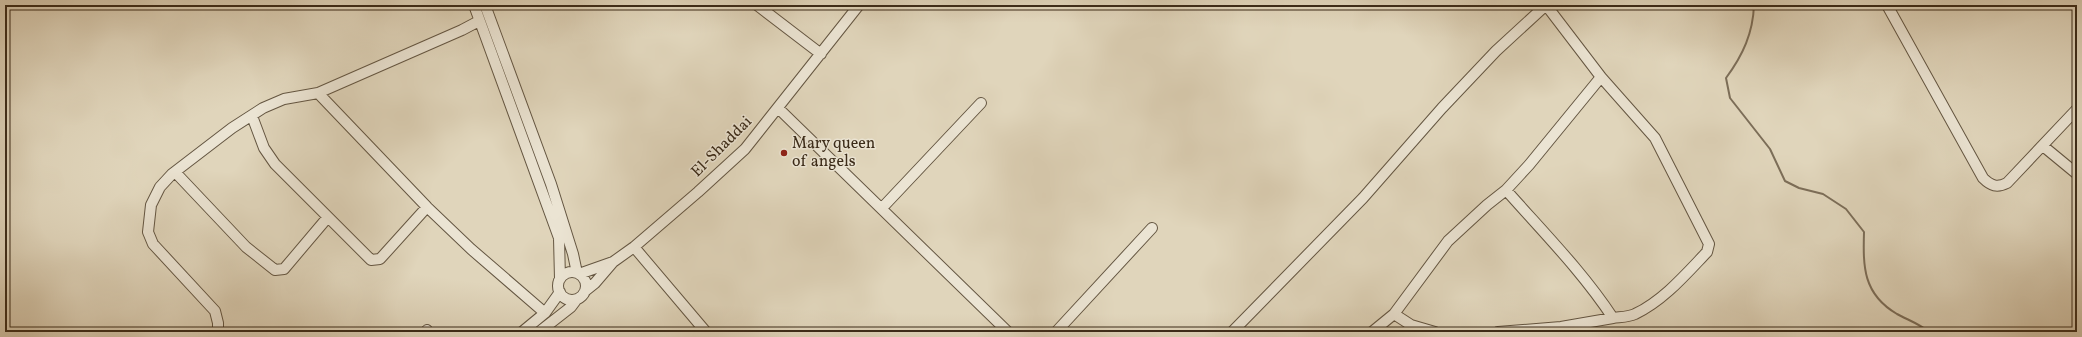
<svg xmlns="http://www.w3.org/2000/svg" width="2082" height="337" viewBox="0 0 2082 337" font-family="Vollkorn,serif">
<rect width="100%" height="100%" fill="#e0d5bb"/>
<filter id="stains"><feTurbulence type="fractalNoise" baseFrequency=".005" numOctaves="4"/><feColorMatrix values="0 0 0 0 .2 0 0 0 0 .09 0 0 0 0 .02 0 0 0 .5 -.17"/></filter>
<radialGradient id="worn" r=".72"><stop offset=".6" stop-color="#630" stop-opacity="0"/><stop offset="1" stop-color="#630" stop-opacity=".3"/></radialGradient>
<g fill="none" stroke-linecap="round" stroke-linejoin="round">
<path stroke="#7c6e59" stroke-width="2" d="M1754,5C1753,33 1743,55 1726,78L1730,98L1770,149L1785,181L1799,188L1823,194L1846,209L1864,232C1863,267 1863,294 1897,314C1908,320 1920,324 1929,332"/>
<defs>
<path id="minor" d="M474,5L559,238L560,279
M485,5L551,184L573,254L577,273
M757,5L821,54
M1887,5L1983,178C1991,186 1997,188 2007,183L2077,109
M2075,5L2077,7
M318,93L462,30L479,21
M779,109L1008,332
M252,116L264,148L275,164L371,260L380,259L427,207
M2043,146L2077,174
M175,172L246,247L275,270L284,269L328,217
M1506,190C1543,232 1582,271 1613,318C1620,317 1629,317 1635,314C1663,301 1686,274 1707,252L1709,244L1655,138L1601,77
M882,208L981,103
M634,247L706,332
M558 286a14 14 0 1 1 28 0a14 14 0 1 1-28 0Z
M579,274L613,262
M585,291L595,283L613,262L634,247L698,192L745,149L859,5
M1394,314L1411,325L1435,332
M427,330L428,332
M218,332V323L215,311L153,244L148,232L151,205L160,187L172,174L232,128L263,108L284,99L318,93L427,207L471,249L545,313
M522,332L545,313L560,292
M539,332L571,307L577,299
M1056,332L1152,228
M1232,332L1363,198L1442,108L1496,51L1546,5
M1372,332L1394,314L1448,241L1487,205L1506,190L1529,165L1601,77L1546,5
M1498,332L1561,327L1613,318"/>
</defs>
<use href="#minor" stroke="#645642" stroke-width="12"/>
<use href="#minor" stroke="#ebe4d3" stroke-width="10"/>
</g>
<circle fill="#8f2418" stroke="#ebe4d3" stroke-width="1.5" cx="784" cy="153" r="4"/>
<g text-anchor="middle" dominant-baseline="central" stroke-width="3" stroke-linejoin="round" paint-order="stroke">
<g font-size="16" fill="#3b2b19" stroke="#ebe4d3" text-anchor="start">
<text x="792" y="144">Mary queen<tspan x="792" dy="18">of angels</tspan></text>
</g>
<g font-size="16" fill="#3b2b19" stroke="#ebe4d3">
<text transform="translate(722 147) rotate(-45)">El-Shaddai</text>
</g>
</g>
<rect width="2082" height="337" fill="none" stroke="#e0d5bb" stroke-width="20"/>
<rect x="6" y="6" width="2070" height="325" fill="none" stroke="#3b2b19" stroke-width="2"/>
<rect x="10" y="10" width="2062" height="317" fill="none" stroke="#3b2b19"/>
<rect width="100%" height="100%" filter="url(#stains)"/>
<rect width="100%" height="100%" fill="url(#worn)"/>
</svg>
